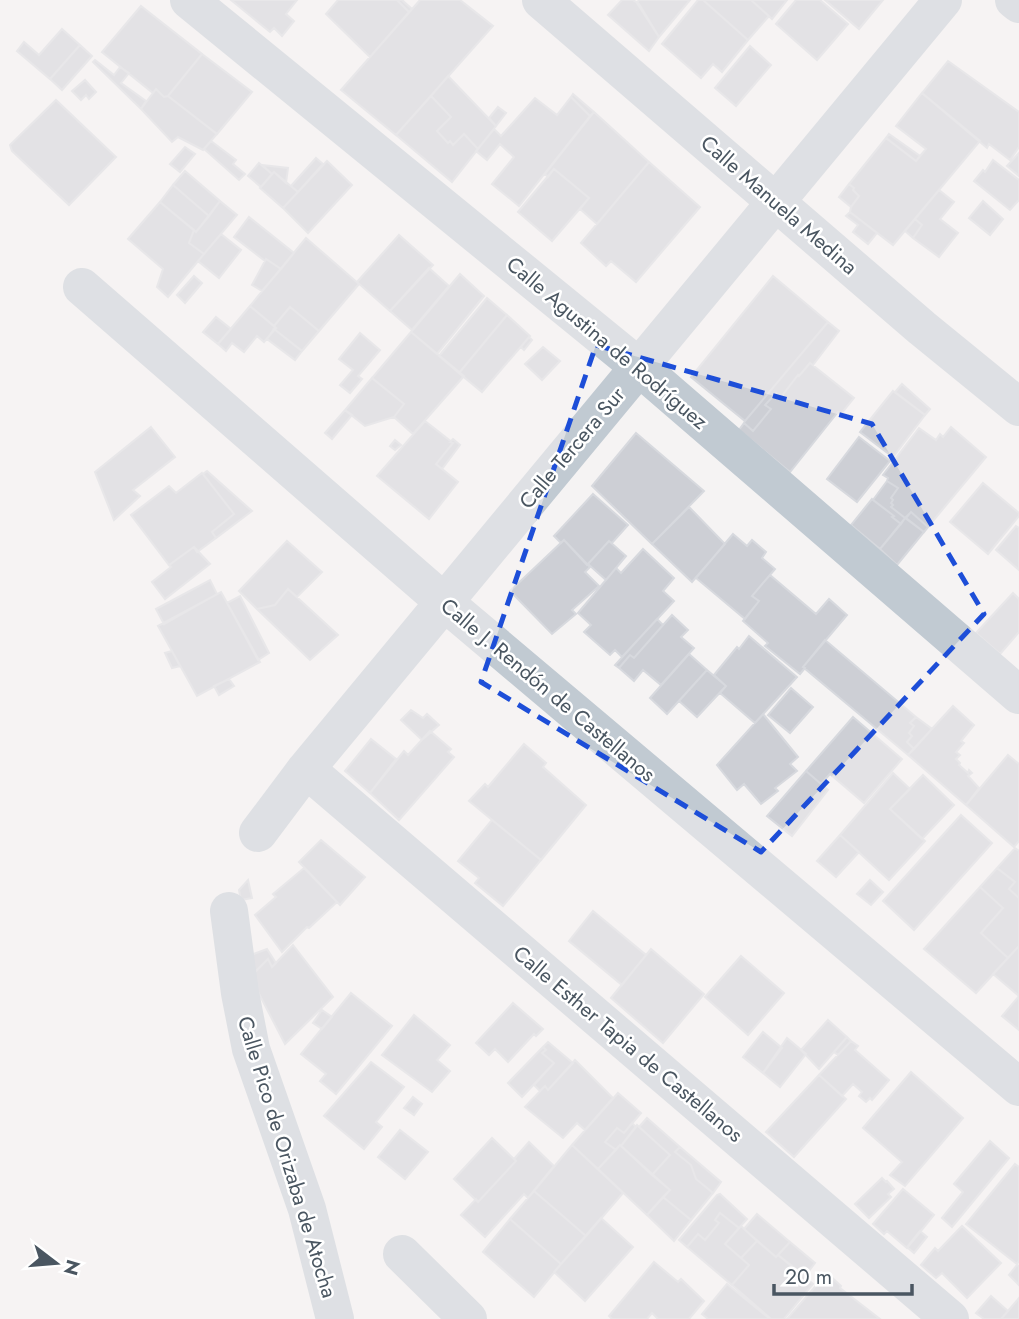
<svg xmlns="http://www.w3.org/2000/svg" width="1019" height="1319" viewBox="0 0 1019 1319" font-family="Jost,sans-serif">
<rect width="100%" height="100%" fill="#f5f3f3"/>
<path fill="#cdcfd5" stroke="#d7d9de" stroke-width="2" d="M231,0H297L286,14L294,21L282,36L274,28L270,32Z
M338,0H397L409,12L370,57L326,14Z
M397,0H402L412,9L409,12Z
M420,0H460L493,26L396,135L341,90Z
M622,0H633L639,4L659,37L649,51L608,15Z
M639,0H690L659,37L637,3Z
M698,0H703L748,40L722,72L713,64L701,78L662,44Z
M703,0H751L769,16L748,40Z
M751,0H787L772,19Z
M796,0H820L848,24L817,60L776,24Z
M825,0H883L859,29Z
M141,6L202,54L168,96L164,97L156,89L153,93L102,52Z
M62,29L80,45L50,79L17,51L24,42L39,55Z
M80,45L92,56L62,90L50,79Z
M750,46L771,65L736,106L715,88Z
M202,54L252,92L217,134L168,96Z
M95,60L114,75L120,67L129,73L121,83L146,101L141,109L93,62Z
M948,61L1019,112V147L1010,160L989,144L987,148L922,93Z
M448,76L496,126L478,149L464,134L453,145L450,141L448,143L437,131L451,117L431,96Z
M85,80L96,92L89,99L86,95L81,100L72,91Z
M156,89L164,97L168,96L217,134L203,150L178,137L172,142L141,109Z
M922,93L980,141L893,245L850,212L851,207L859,196L853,190L854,188L849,184L886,138L916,161L926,149L896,126Z
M573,94L594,112L590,116L571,97Z
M431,96L451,117L437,131L448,143L450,141L453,145L464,134L478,149L452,182L396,135Z
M571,97L590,116L519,206L492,184L514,157L500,144L487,160L476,151L494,129L501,136L535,98L557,115Z
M56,100L116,157L69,205L12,151L10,145Z
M498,107L506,113L496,126L489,118Z
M594,112L649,162L597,224L580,209L589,198L554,169L548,177L545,174Z
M889,134L920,156L916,161L886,138Z
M211,141L236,160L233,164L245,174L239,180L204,149Z
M185,147L195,154L180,172L170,164Z
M1019,153V176L1007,166Z
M316,158L323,164L298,192L291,186Z
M993,160L1019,180V200L1010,210L974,181L983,170L985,172Z
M327,161L352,185L308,233L283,208Z
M649,162L700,207L636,282L611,261L606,266L581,243Z
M259,163L272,174L261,187L248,176Z
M262,165L288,168L286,183L274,172L272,174Z
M554,169L589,198L552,241L518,212Z
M185,171L220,201L209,216L173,185Z
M274,172L298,192L283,208L260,188Z
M849,184L854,188L853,190L859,196L851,207L839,197Z
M173,185L209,216L196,232L160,202Z
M939,190L954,202L940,219L958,233L939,257L913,238L922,225L915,219Z
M220,201L237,215L204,254L189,243L194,230L196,232Z
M983,201L1003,219L990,235L969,218Z
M160,202L194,230L189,243L204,254L168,297L157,287L163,269L128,239Z
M850,212L877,233L868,244L853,232L858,225L846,216Z
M249,217L294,253L281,269L266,259L265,261L234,237Z
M915,219L922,225L913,238L905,231Z
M221,234L241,250L219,278L198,261Z
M399,235L433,265L390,311L357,282Z
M306,238L359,284L319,331L290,307L274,326L250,306Z
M266,259L281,269L262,291L252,285Z
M429,268L449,286L412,330L390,311Z
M460,274L484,296L437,354L411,332Z
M194,276L202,283L185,303L177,295Z
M773,276L828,322L745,421L691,377Z
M487,298L507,315L459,373L439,356Z
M250,306L276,328L264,342L257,336L244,352L232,343L226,351L218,344Z
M290,307L319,331L302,351L274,329L276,328L274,326Z
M507,315L530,336L482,392L459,373Z
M216,317L231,329L218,344L203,332Z
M828,322L839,331L813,365L810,363L799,376L798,375L781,397L776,393L765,405L771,409L753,431L744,423L745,421Z
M274,329L302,351L295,360L267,339Z
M411,332L464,376L413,434L394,417L404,404L372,378Z
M360,333L380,350L358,376L362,379L350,393L340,385L353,370L339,359Z
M529,337L532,340L524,350L521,347Z
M543,347L560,361L542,380L525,364Z
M810,363L854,398L841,414L838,412L790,472L739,430L744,423L753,431L771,409L765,405L776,393L781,397L798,375L799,376Z
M372,378L404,404L394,417L365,426L345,410Z
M902,384L930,409L925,415L895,392Z
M893,391L925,415L893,457L860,432Z
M345,410L352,415L332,439L325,433Z
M425,421L453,443L436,464L458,482L429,519L377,476Z
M151,427L175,457L133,490L140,496L114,520L95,472Z
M951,427L986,457L928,527L911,512L905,518L891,507L893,505L891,503L893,500L891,498L898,488L887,481L888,478L883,475L919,428L936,440L940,434L943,437Z
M636,433L704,491L652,544L592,486Z
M859,437L890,461L857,502L827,479Z
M453,439L460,445L442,469L436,464L453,443L450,442Z
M395,440L401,445L395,450L390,446Z
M207,471L252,511L216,538L212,532L234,514L203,474Z
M202,473L234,514L212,532L216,538L197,552L194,547L169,565L131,515L169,486L176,493Z
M887,481L898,488L891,498L893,500L891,503L893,505L891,507L905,518L901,524L892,517L894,516L873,500Z
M983,483L1019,513V516L988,554L950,522Z
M593,494L628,525L612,543L609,541L587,565L564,540L561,543L554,536Z
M872,499L894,516L892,517L901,524L880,549L851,525Z
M689,507L725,544L692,582L652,544Z
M911,512L928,527L924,532L906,518Z
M905,518L924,532L897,565L880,549Z
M1016,526L1019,528V570L996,550Z
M733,534L747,546L752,540L766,552L762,558L775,569L752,596L759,601L745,619L696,578Z
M564,540L590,567L585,572L599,586L572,610L576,614L552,634L510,591Z
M287,541L322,572L297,597L288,589L275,605L257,609L239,591Z
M609,541L626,556L606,580L588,564Z
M194,547L210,564L165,599L152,582L171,567L169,565Z
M643,549L674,578L663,591L674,601L622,657L615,650L610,655L584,632L591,625L578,613L616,568L621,573Z
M770,575L816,614L829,599L847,615L803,667L805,668L800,674L765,646L768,643L743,621L759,601L752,596Z
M210,580L217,594L164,624L156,609Z
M288,589L338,635L310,660L257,609L275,605Z
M221,592L260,662L197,696L158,626Z
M1013,593L1019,599V632L1000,654L976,633Z
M240,596L269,653L258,660L227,603Z
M672,615L688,630L681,637L694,648L661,685L643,670L634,681L619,668L630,655L634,658Z
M657,619L663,625L634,658L630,655L619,668L615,665Z
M749,636L797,677L755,723L720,693L726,686L714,675L737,647L739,649Z
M825,640L916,717L910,723L914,726L909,733L912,736L907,742L914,749L908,755L803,667Z
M172,651L180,666L172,668L165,653Z
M689,654L707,670L667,714L650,698Z
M707,670L726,686L697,717L679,701Z
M229,679L234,686L219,695L214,686Z
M791,688L813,707L790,733L768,715Z
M953,706L974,725L961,741L964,743L956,752L960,755L956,759L960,763L959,765L968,773L969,770L972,773L968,776L979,788L966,805L908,755Z
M411,710L423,718L427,714L439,725L422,740L401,720Z
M763,714L798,757L790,764L797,771L775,788L778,791L761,804L744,784L737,790L717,765Z
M853,717L902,759L864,803L830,774L821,784L806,771Z
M916,717L932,729L914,749L907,742L912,736L909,733L914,726L910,723Z
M430,731L451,749L448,752L454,757L399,820L370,793L404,751L408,755Z
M371,739L396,759L370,793L345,771Z
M524,744L546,763L543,767L586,805L541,860L469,801L485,784L488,787Z
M1008,755L1019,764V841L1014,847L966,805Z
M806,771L828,790L792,836L767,816Z
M893,773L910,789L890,809L925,841L889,880L840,835Z
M923,775L954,805L922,839L890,809Z
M961,815L992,843L914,930L883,901Z
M492,820L541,860L503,906L475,883L479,878L458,861Z
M840,835L859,852L836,877L817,861Z
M321,840L365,877L340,905L299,862Z
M1015,848L1019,851V898L1009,889L1015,882L997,868Z
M304,868L337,902L309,928L307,927L282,952L255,915L276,897L273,894Z
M997,868L1015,882L1009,889L1019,898V946L1008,958L981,933L1003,908L980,887Z
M248,880L252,898L241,900L239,890Z
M870,880L883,892L871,905L857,894Z
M980,887L1003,908L981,933L1008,958L976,993L924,949Z
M593,911L646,955L622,985L569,941Z
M293,945L333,997L285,1044L257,990L254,973L268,959L272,967Z
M1019,946V1030L1002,1016L1019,996L993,974Z
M267,949L276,963L272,967L268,959L254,973L251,955Z
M651,949L704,994L663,1043L611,998Z
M741,956L784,993L748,1035L705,997Z
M351,993L392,1026L336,1094L320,1081L326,1074L301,1054Z
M513,1003L543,1029L536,1036L534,1034L508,1062L495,1049L489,1055L476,1043Z
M322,1010L332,1017L322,1029L313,1023Z
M414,1015L450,1045L437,1060L450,1071L432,1092L382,1055Z
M828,1020L847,1037L819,1069L801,1050Z
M763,1032L782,1048L763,1073L743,1057Z
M847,1037L851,1041L838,1055L834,1052Z
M787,1038L806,1054L780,1087L763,1073Z
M851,1041L858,1046L855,1050L889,1080L872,1100L870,1098L866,1102L859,1096L862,1092L853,1084L842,1096L819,1075Z
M548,1042L573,1063L548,1090L545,1086L540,1091L534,1085L554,1063L542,1053L546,1050L543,1047Z
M543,1047L546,1050L542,1053L554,1063L522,1097L508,1083Z
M575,1060L613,1098L585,1130L577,1123L563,1138L525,1107L545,1086L548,1090Z
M371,1062L404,1087L376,1122L382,1127L364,1149L324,1116Z
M911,1072L963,1118L905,1186L890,1175L902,1162L863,1128Z
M819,1075L846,1099L794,1157L766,1132Z
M618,1093L641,1113L624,1133L617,1128L605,1142L616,1150L598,1169L572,1145Z
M413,1097L422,1104L414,1115L404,1108Z
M647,1118L680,1147L675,1152L691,1165L696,1179L713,1193L691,1220L663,1197L670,1190L652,1175L670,1155L639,1127Z
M632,1123L636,1127L621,1146L620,1145L616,1150L605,1142L617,1128L624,1133Z
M637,1125L670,1155L652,1175L621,1146Z
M400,1130L428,1152L405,1179L378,1157Z
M492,1138L516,1161L478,1202L454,1179Z
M990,1141L1009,1158L952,1227L942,1218L963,1192L954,1184Z
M529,1142L554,1166L528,1198L524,1194L485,1237L461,1215L476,1199L478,1202L516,1161L514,1159Z
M572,1145L623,1193L586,1236L534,1191Z
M620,1145L670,1190L647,1215L598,1169Z
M680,1147L721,1182L713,1193L696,1179L691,1165L675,1152Z
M1015,1164L1019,1167V1261L1017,1264L966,1224Z
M882,1178L886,1182L887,1181L894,1189L888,1194L891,1197L869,1218L855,1204Z
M903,1189L934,1215L907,1248L887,1231L884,1234L873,1224Z
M534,1191L586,1236L561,1264L510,1219Z
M720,1194L747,1219L739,1228L720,1213L715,1220L719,1223L705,1240L698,1234L687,1247L679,1240L717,1195Z
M663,1197L691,1220L674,1241L647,1215Z
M720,1213L739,1228L725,1244L749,1265L732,1285L687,1247L698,1234L705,1240L719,1223L715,1220Z
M757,1214L790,1242L776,1257L744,1229Z
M601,1218L633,1247L585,1301L554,1272Z
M510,1219L561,1264L534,1297L483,1252Z
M741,1226L757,1241L741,1258L725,1244Z
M962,1226L1001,1263L967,1298L942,1273L936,1278L921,1265L935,1248L938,1251Z
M920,1231L927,1237L914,1253L907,1247Z
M757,1241L776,1257L778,1255L813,1284L784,1319H771L732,1285L749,1265L741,1258Z
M790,1242L815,1263L805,1276L778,1255Z
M654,1262L678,1282L681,1279L704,1301L689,1319H658L652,1313L647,1319H612L609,1316Z
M1017,1265L1019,1266V1285L1009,1275Z
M827,1273L841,1286L840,1288L880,1319H787Z
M727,1284L770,1319H708L702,1314Z
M991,1296L1008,1311L1001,1319H984L976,1313Z
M1019,1298V1319H1001L1008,1311Z"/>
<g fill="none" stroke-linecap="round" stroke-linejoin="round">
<path stroke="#c1cad2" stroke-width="38" d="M189,0L639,367L1019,695
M541,0L922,328L1019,407
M1014,0L1019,4
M82,287L444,602L1019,1087
M306,769L950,1319
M258,833L306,769L943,0
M229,911L240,993L251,1049L307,1209L335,1319
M402,1254L468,1319"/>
</g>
<path d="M0 0H1019V1319H0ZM596,345L872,424L984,614L761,852L481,682Z" fill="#f5f3f3" fill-opacity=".55" fill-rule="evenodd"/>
<path fill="none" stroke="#1d4ed8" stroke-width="5" stroke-dasharray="14 9" stroke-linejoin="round" d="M596,345L872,424L984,614L761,852L481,682Z"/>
<g text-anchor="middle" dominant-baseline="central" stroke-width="5" stroke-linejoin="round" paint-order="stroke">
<g font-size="21" fill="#4a5661" stroke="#fff">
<text transform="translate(779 205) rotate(41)">Calle Manuela Medina</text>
<text transform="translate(607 343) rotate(40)">Calle Agustina de Rodríguez</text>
<text transform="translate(572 448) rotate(-50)">Calle Tercera Sur</text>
<text transform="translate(548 690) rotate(40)">Calle J. Rendón de Castellanos</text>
<text transform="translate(628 1044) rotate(40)">Calle Esther Tapia de Castellanos</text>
<text transform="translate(287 1157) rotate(73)">Calle Pico de Orizaba de Atocha</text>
</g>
</g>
<g transform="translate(56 1263) rotate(106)" stroke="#ffffff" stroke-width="5" paint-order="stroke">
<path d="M0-5L12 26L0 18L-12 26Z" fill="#4a5661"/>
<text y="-10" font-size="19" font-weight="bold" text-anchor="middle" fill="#4a5661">N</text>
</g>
<path d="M774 1284v10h138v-10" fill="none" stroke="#4a5661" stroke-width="3.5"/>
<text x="785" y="1284" font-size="21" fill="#4a5661" stroke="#ffffff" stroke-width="5" paint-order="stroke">20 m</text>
</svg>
